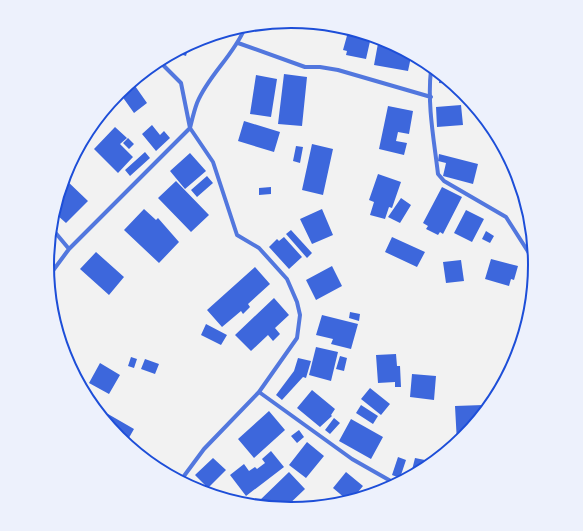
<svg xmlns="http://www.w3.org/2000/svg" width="583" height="531" viewBox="0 0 583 531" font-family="Roboto,sans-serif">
<rect width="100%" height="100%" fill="#f2f2f2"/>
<path fill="#3d67dc" d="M348,32L371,37L366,59L346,55L347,51L343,50Z
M379,38L385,40L411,57L408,71L374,65Z
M189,45L186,56L177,53Z
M284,74L307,77L302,126L278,124Z
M256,75L277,79L271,117L250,114Z
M440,76L445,80L452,84L439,83Z
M133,83L147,103L134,113L119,92Z
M461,105L463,125L437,127L436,107Z
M388,106L413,111L409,134L398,132L396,141L407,143L404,155L379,149Z
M244,121L280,132L274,152L238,141Z
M152,125L160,135L164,131L170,138L156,151L142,134Z
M115,127L127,138L120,144L133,157L118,173L94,149Z
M128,138L134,144L129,149L123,143Z
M312,144L333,149L323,195L302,190Z
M296,146L303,147L300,163L293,161Z
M145,152L150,158L130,176L125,170Z
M190,153L206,171L185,189L170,171Z
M439,154L478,164L473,184L443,176L446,163L438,161Z
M378,174L401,182L392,208L389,207L385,219L370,215L374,202L369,200Z
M207,176L213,183L197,197L191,190Z
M64,178L88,201L66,223L57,215Z
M176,181L209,215L191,232L158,198Z
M271,187V194L259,195V188Z
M442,187L462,197L443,234L440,232L438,235L426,229L428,226L423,223Z
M401,198L411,205L400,223L388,217Z
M144,209L156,220L158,218L179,242L159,263L124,230Z
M322,209L333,235L312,244L300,219Z
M466,210L484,219L472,242L454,233Z
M291,230L312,253L307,258L286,234Z
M486,231L494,236L490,243L482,239Z
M284,237L302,257L289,269L269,247L277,239L279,241Z
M392,237L425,252L417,267L385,252Z
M96,252L124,277L109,295L80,269Z
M491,259L518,266L514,280L511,279L509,286L485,279Z
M461,260L464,281L446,283L443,262Z
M332,266L342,286L316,300L306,280Z
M255,267L270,284L248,304L250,307L243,314L241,311L222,327L207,310Z
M274,298L289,315L275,328L280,334L273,341L268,335L251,351L235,335Z
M350,312L360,314L359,321L349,318Z
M322,315L358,324L351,349L331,344L333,339L316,335Z
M206,324L227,335L221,345L201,335Z
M316,347L338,352L331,381L309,375Z
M396,354L397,366H400L401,387H395V382L378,383L376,355Z
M340,356L347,358L344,371L336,369Z
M131,357L137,359L134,368L128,366Z
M298,358L311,361L306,378L303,377L282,400L276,395L294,371Z
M145,359L159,364L155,374L141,369Z
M100,363L120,375L109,394L89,383Z
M412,374L436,376L434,400L410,397Z
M370,388L390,404L381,415L361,399Z
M312,390L335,409L331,415L332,416L320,427L297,408Z
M361,405L378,416L373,424L356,413Z
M483,405V410L464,439L457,443L455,406Z
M269,411L285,430L254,458L238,439Z
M108,414L134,429L126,443L118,438L106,419Z
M334,418L340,423L330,434L325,430Z
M351,419L383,437L371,459L339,441Z
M299,430L304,437L297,443L291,436Z
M307,442L324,456L306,478L289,465Z
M271,451L284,467L246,496L230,475L244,464L249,471L255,467L257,469L265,463L262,459Z
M398,457L406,460L400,478L392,475Z
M213,458L226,470L208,488L195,475Z
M415,458L430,461L411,474Z
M289,472L305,489L284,509L260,504L258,502Z
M346,472L363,486L353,498L346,499L333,488Z"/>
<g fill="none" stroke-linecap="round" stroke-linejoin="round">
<path stroke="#5277de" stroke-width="4" d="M238,43L305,67H320L338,70L431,97
M431,70C427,104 434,140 438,174L444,181L506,217L536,264
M54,231L69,249
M49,276L69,249L190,128L181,83L162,64
M259,392L352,459L396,484
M158,465L181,479L228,497
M181,480L204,449L259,392L297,338L300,315L297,302L287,279L259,248L237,235L213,162L190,128C192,120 194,111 197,103C208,76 232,57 244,30"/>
</g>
<path d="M0 0H583V531H0ZM54 265a237 237 0 1 1 474 0a237 237 0 1 1-474 0Z" fill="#edf1fc" fill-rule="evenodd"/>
<path fill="none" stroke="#1d4ed8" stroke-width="2" d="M54 265a237 237 0 1 1 474 0a237 237 0 1 1-474 0Z"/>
</svg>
